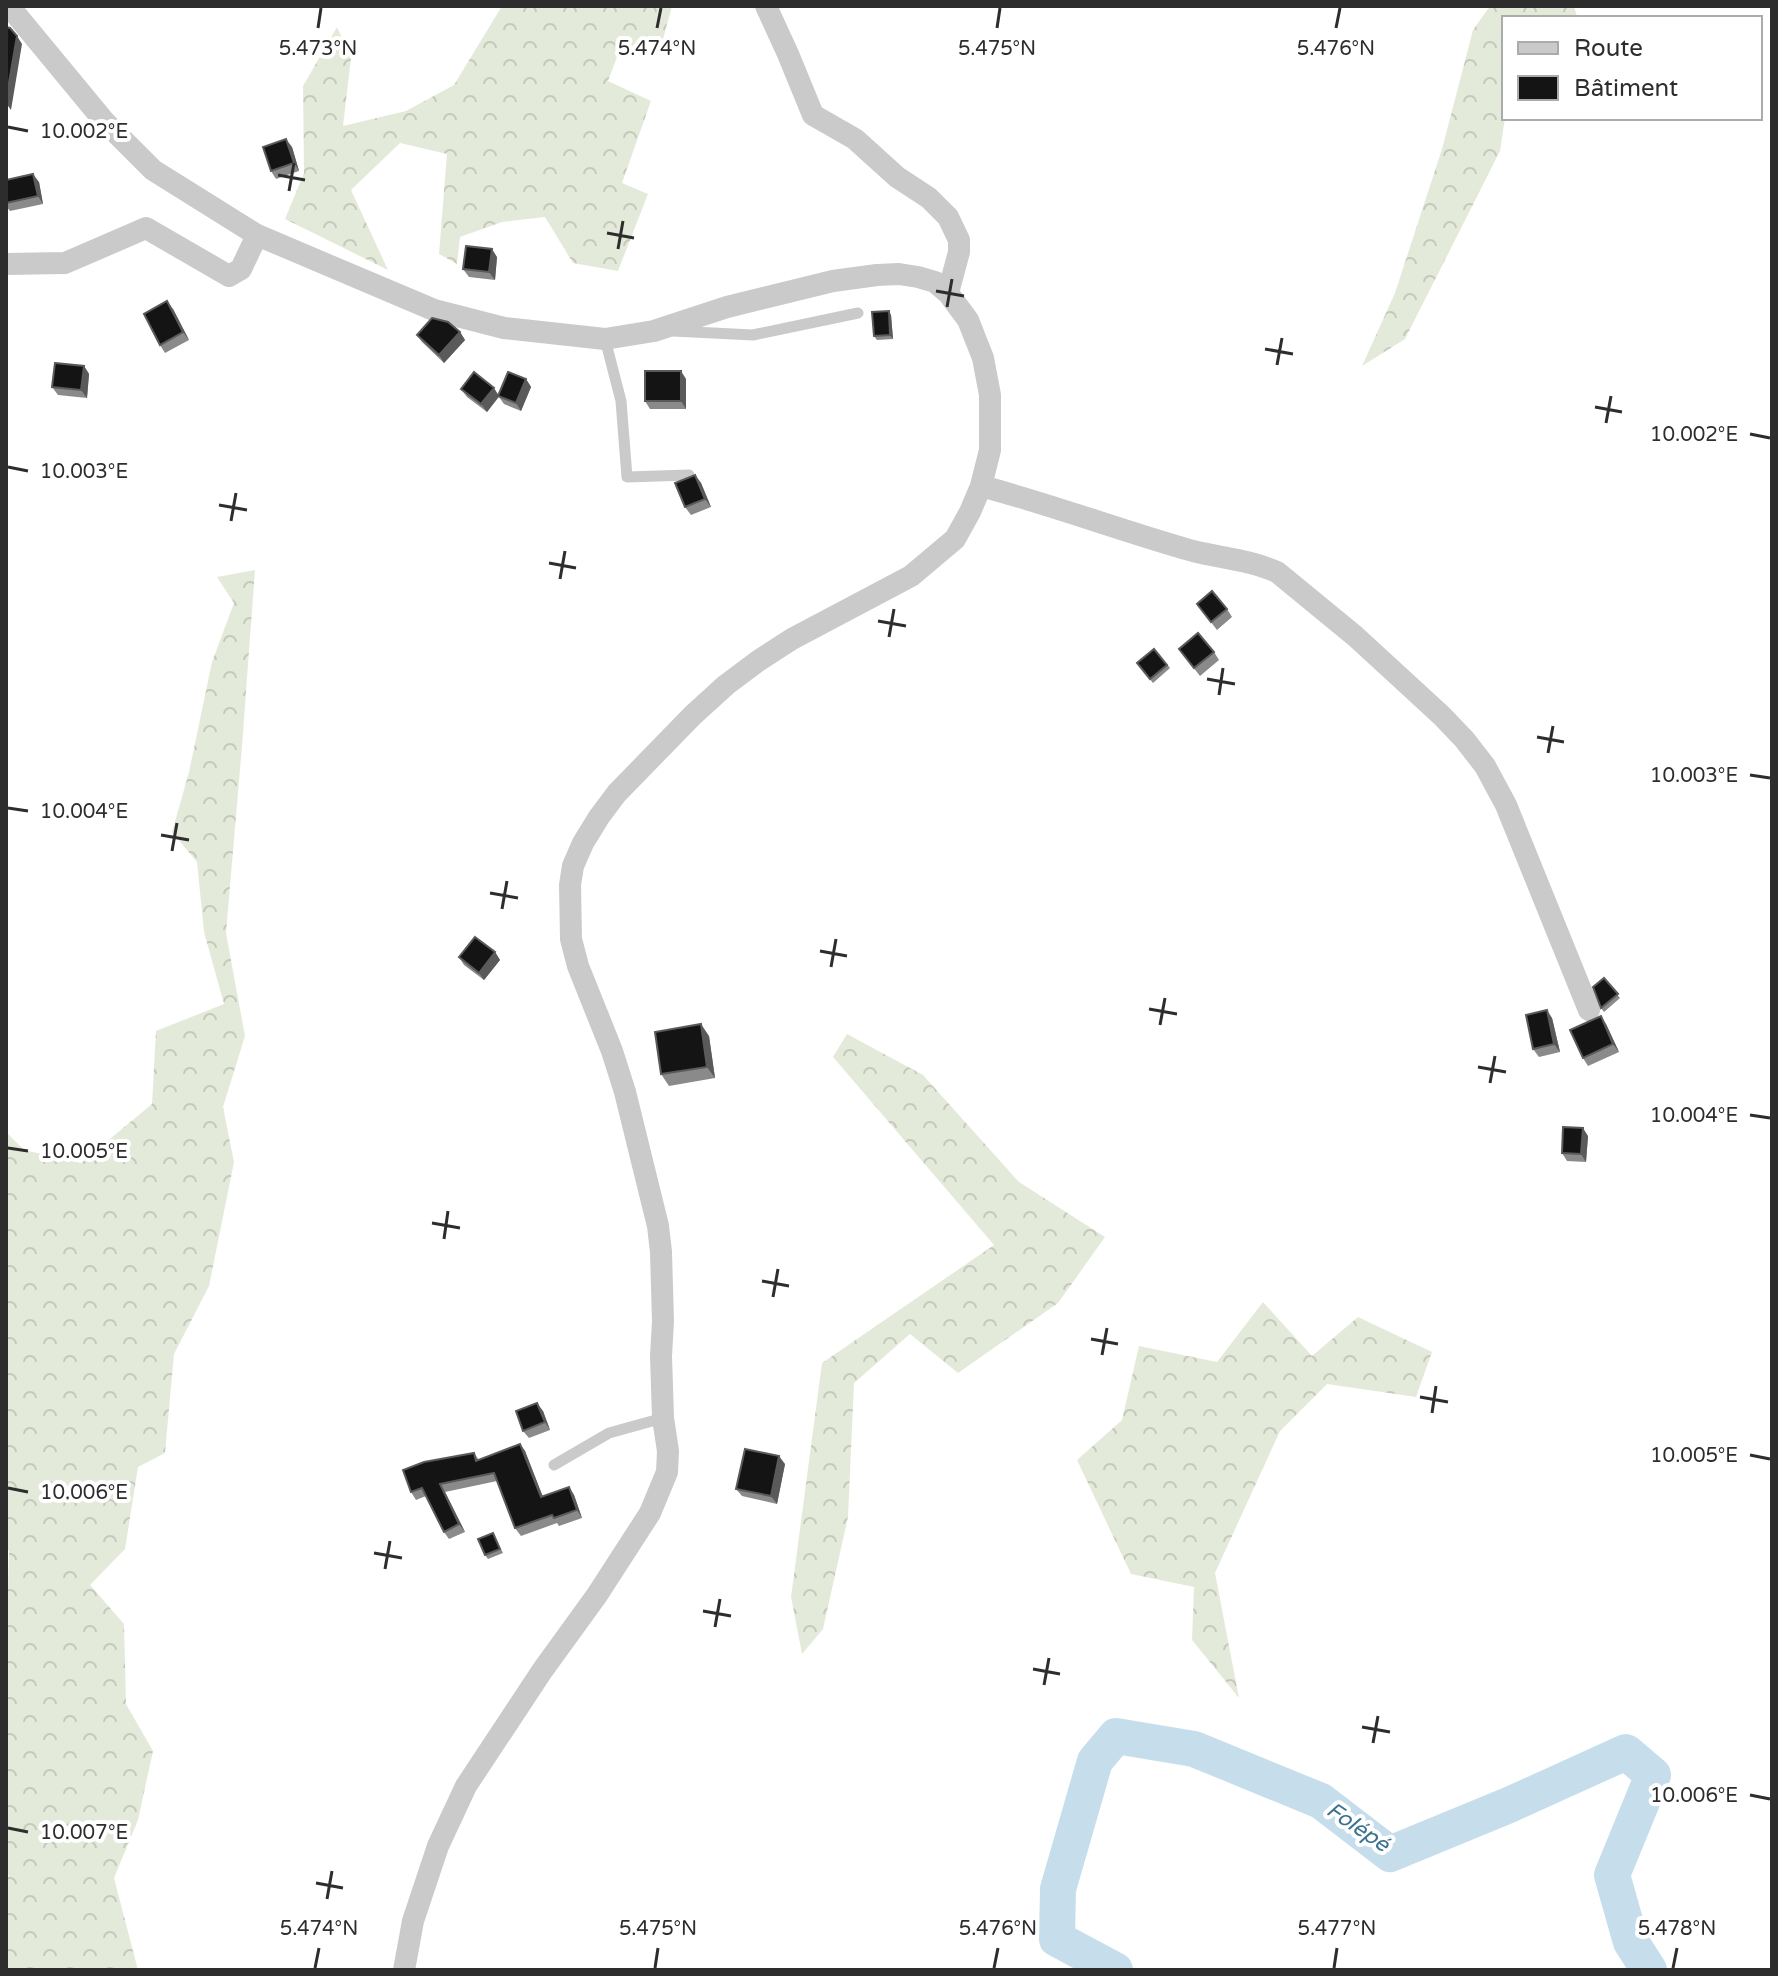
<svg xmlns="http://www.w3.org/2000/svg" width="1778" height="1976" viewBox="0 0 1778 1976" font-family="'Varela Round',sans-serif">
<defs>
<pattern id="forest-crowns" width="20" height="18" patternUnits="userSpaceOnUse" patternTransform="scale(2)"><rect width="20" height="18" fill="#e4eada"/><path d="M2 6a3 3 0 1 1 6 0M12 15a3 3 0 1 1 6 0" fill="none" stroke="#c4c9bb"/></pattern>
</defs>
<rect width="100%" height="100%" fill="#fff"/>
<path fill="url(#forest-crowns)" d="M502,6H672L663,39L620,49L608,81L651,101L622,183L648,194L618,271L573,263L545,217L502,222L460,237L457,264L439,254L447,154L400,143L351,190L388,270L285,219L304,173L303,86L337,27L351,58L343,126L406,111L454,85Z
M1490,6H1573L1578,18H1504L1505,118L1500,151L1405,339L1362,366L1395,293L1442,149L1473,30Z
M255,570L242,746L226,933L245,1036L223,1107L234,1162L209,1286L174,1354L165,1453L138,1467L125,1549L90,1585L124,1624L126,1704L153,1751L138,1820L114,1878L138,1970H6V1877L9,1876L6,1870V1657L9,1551L6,1548V1132L24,1150L81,1163L152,1104L156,1031L224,1004L204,932L197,862L172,832L189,772L212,662L234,603L217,577Z
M847,1034L923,1075L1019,1182L1105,1237L1058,1303L958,1373L910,1334L854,1383L848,1517L823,1629L802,1654L791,1597L822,1363L994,1245L833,1057Z
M1263,1302L1312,1356L1358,1317L1432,1352L1416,1397L1327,1384L1280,1431L1215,1573L1239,1698L1192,1640L1194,1587L1131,1574L1077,1460L1122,1420L1139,1346L1217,1362Z"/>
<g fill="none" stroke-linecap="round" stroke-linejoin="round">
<path stroke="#c6deeb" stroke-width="36" d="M1115,1970L1057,1939L1058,1889L1095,1761L1116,1736L1194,1749L1321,1801L1390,1854L1509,1805L1626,1752L1653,1775L1612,1875L1631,1942L1649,1970"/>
<path stroke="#cacaca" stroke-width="11" d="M673,331L753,335L858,313
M605,339L621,401L627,477L689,475
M554,1465L609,1433L663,1418"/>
<path stroke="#cacaca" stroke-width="22" d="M9,6L104,121L153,170L257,235L434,310L504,328L605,339L654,331L727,307L833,281L877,275L899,274L918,277L935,282L948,293L968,320L983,358L990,395V450L981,486L970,512L955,539L911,576L792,639L758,661L726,685L693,715L617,793L599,817L583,843L573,866L570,885L571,939L578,966L612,1051L625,1092L658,1226L661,1252L663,1321L661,1356L663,1418L668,1451L667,1472L650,1513L597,1595L542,1671L466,1786L438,1846L413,1921L404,1970
M766,6L788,54L813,115L855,139L897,177L929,198L948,217L959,240V252L948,293
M6,264L65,263L146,228L229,276L241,269L257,235
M981,486C1053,505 1122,531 1193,551C1221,558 1250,560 1277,572L1355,636L1442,716L1464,739L1485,766L1506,805L1589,1010"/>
</g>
<path fill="#8a8a8a" d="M292,147L299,171L276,179L271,171Z
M39,182L43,204L10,211L6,206V203Z
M497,257L495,280L469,277L463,269Z
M173,309L189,340L165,353L160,345Z
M891,315L893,339L877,340L874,336Z
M460,332L465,340L444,363L422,342L417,335Z
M84,366L89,374L87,398L58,395L52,387Z
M526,379L531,387L521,411L504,404L499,397L487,412L467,397L461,389L499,395Z
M686,379V409H650L645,401Z
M695,475L701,483L711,507L691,515L685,507Z
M1197,604L1227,609L1232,617L1217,630Z
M1154,649L1170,668L1153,683L1137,663Z
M1179,649L1214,652L1219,660L1200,676Z
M495,952L500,960L484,980L464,965L459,957Z
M1604,978L1620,998L1604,1012L1601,1008Z
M1552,1018L1560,1052L1539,1057L1533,1049Z
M1606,1024L1619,1052L1588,1066L1583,1058Z
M709,1036L715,1078L669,1086L661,1074Z
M1588,1136L1586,1162L1567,1161L1562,1153Z
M543,1411L550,1430L529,1438L523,1431Z
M520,1444L525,1451L543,1497L569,1487L574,1495L582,1518L559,1526L557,1523L521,1536L515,1528L497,1481L445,1492L465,1532L449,1539L444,1532L426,1496L416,1500L411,1492L474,1453L479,1460Z
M785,1464L777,1504L742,1496L736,1489Z
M493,1533L503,1553L488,1559L485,1555Z"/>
<path fill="#5a5a5a" d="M17,36L22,44L11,110L6,103V100Z
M286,139L292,147L299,171L294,163Z
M33,174L39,182L43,204L38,196Z
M492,249L497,257L495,280L489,272Z
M167,301L173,309L189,340L183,332Z
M889,311L891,315L893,339L890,335Z
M460,332L465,340L444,363L439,355Z
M84,366L89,374L87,398L81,390Z
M681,371L686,379V409L681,401Z
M526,379L531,387L521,411L516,403Z
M494,388L499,396L487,412L481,404Z
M695,475L701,483L711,507L705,499Z
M495,952L500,960L484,980L479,973Z
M1547,1010L1552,1018L1560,1052L1554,1044Z
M1601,1016L1606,1024L1619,1052L1613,1044Z
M701,1024L709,1036L715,1078L707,1067Z
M1583,1128L1588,1136L1586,1162L1581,1154Z
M537,1403L543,1411L550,1430L545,1422Z
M520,1444L525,1451L546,1505L541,1497Z
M779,1456L785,1464L777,1504L771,1496Z
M440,1484L445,1492L465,1532L459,1524Z
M569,1487L574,1495L582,1518L577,1510Z"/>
<path fill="#141414" stroke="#5a5a5a" stroke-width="2" d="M6,27L10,28L17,36L6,100Z
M286,139L294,163L271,171L263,147Z
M33,174L38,196L6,203V180Z
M466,246L492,249L489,272L463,269Z
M167,301L183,332L160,345L144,314Z
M889,311L890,335L874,336L872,312Z
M432,318L448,322L460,332L439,355L417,335Z
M55,363L84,366L81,390L52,387Z
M645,371H681V401H645Z
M474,372L494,388L481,404L461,389Z
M508,372L526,379L516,403L498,396Z
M695,475L705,499L685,507L675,483Z
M1212,591L1227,609L1211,622L1197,604Z
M1198,633L1214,652L1194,668L1179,649Z
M1154,649L1167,665L1150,679L1137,663Z
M475,937L495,952L479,973L459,957Z
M1604,978L1618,994L1601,1008L1593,987Z
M1547,1010L1554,1044L1533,1049L1526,1015Z
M1601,1016L1613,1044L1583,1058L1570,1030Z
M701,1024L707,1067L661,1074L655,1032Z
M1563,1127L1583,1128L1581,1154L1562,1153Z
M537,1403L545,1422L523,1431L516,1411Z
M520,1444L541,1497L569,1487L577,1510L554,1518L552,1515L515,1528L494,1473L440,1484L459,1524L444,1532L422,1488L411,1492L403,1470L424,1462L474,1453L476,1461Z
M745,1449L779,1456L771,1496L736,1489Z
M493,1533L500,1549L485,1555L478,1539Z"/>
<path fill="none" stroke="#2d2d2d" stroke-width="3" d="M318,28L321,8M657,28L661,8M997,28L1000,8M1336,28L1340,8M8,127L28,131M278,175L305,180M289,191L294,163M607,233L634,238M618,249L623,221M936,291L964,296M947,307L952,279M1265,349L1293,354M1277,365L1282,338M1595,407L1622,412M1606,423L1611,396M1750,434L1770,438M8,467L28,471M219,505L247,510M231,521L236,493M549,563L576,568M560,579L565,551M878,621L906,626M889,637L894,609M1207,679L1235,684M1219,695L1223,668M1537,737L1564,742M1548,753L1553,726M1750,775L1770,778M8,808L28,811M161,835L189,840M172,851L177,823M490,893L518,898M502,909L507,881M820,951L847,956M831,967L836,939M1149,1009L1177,1014M1160,1025L1165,998M1478,1067L1506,1072M1490,1083L1495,1056M1750,1115L1770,1118M8,1148L28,1151M432,1223L460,1228M444,1239L448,1211M762,1281L789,1286M773,1297L778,1269M1091,1339L1118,1344M1102,1355L1107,1328M1420,1397L1448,1402M1432,1413L1436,1386M1750,1455L1770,1459M8,1488L28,1492M374,1553L402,1558M385,1569L390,1541M703,1611L731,1616M715,1627L720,1599M1033,1669L1060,1674M1044,1685L1049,1658M1362,1727L1390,1732M1373,1743L1378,1716M1750,1795L1770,1799M8,1828L28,1832M316,1883L343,1888M327,1899L332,1871M315,1968L319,1948M655,1968L658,1948M994,1968L998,1948M1334,1968L1337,1948M1673,1968L1677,1948"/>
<g text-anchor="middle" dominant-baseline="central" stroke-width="8" stroke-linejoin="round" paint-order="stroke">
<g font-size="22" font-style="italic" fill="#3b738e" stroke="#fff">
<text transform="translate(1358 1827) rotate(34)">Folépé</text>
</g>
</g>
<g font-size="20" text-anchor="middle" fill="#2d2d2d" stroke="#fff" stroke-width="8" stroke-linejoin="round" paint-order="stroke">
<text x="318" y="55">5.473°N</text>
<text x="657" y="55">5.474°N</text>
<text x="997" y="55">5.475°N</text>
<text x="1336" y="55">5.476°N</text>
<text x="84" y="138">10.002°E</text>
<text x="1694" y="441">10.002°E</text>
<text x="84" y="478">10.003°E</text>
<text x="1694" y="782">10.003°E</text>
<text x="84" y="818">10.004°E</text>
<text x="1694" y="1122">10.004°E</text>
<text x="84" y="1158">10.005°E</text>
<text x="1694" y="1462">10.005°E</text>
<text x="84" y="1499">10.006°E</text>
<text x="1694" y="1802">10.006°E</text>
<text x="84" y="1839">10.007°E</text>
<text x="319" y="1935">5.474°N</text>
<text x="658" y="1935">5.475°N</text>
<text x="998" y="1935">5.476°N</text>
<text x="1337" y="1935">5.477°N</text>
<text x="1677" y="1935">5.478°N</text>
</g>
<rect width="1778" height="1976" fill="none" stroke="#2d2d2d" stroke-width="16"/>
<rect x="1502" y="16" width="260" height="104" fill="#ffffff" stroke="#ababab" stroke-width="2"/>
<rect x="1518" y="42" width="40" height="12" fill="#cacaca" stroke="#ababab" stroke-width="2"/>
<text x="1574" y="56" font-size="24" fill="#2d2d2d">Route</text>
<rect x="1518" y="76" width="40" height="24" fill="#141414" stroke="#ababab" stroke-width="2"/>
<text x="1574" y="96" font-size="24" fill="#2d2d2d">Bâtiment</text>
</svg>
